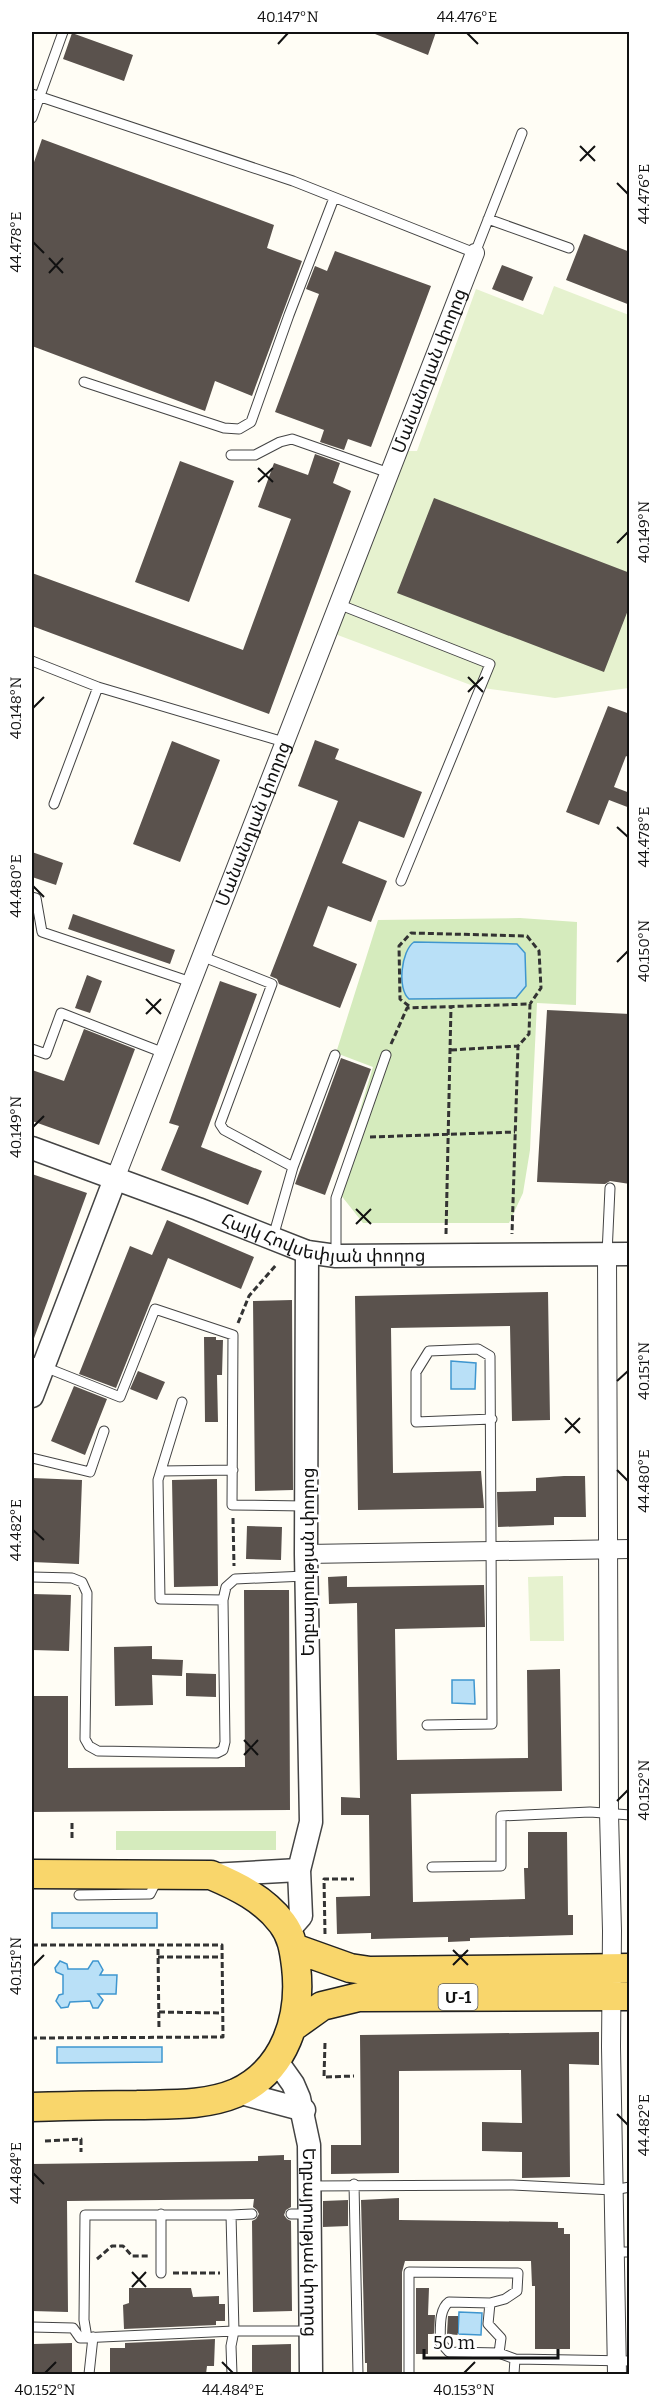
<svg xmlns="http://www.w3.org/2000/svg" width="661" height="2406" viewBox="0 0 661 2406" font-family="Bitter,'Noto Sans Armenian',serif">
<rect width="100%" height="100%" fill="#fffdf5"/>
<path fill="#d5ebbd" d="M520,918L577,922L576,1005L537,1003L530,1150L523,1193L509,1223H363L336,1189L373,1067L336,1053L378,920Z
M116,1831H276V1850H116Z"/>
<path fill="#e6f2cf" d="M554,286L629,315V688L555,698L476,687L335,634L405,451H417L476,289L543,315Z
M563,1576L564,1641H530L528,1577Z"/>
<path fill="#b9e0f7" stroke="#3f96cf" stroke-width="1.5" d="M414,942L517,944L525,953L526,986L516,998L409,999C397,989 401,951 414,942Z
M451,1361L476,1363L475,1389H451Z
M452,1680H474L475,1704L452,1703Z
M52,1913H157V1928H52Z
M60,1961L67,1964L68,1969H88L93,1961H98L103,1970L100,1975H117L116,1994H98L103,2000L98,2008H93L90,2001L70,2002L68,2007L61,2008L56,2001L59,1995L63,1994V1975L56,1972L55,1968Z
M57,2047H162V2062L57,2063Z
M459,2312L482,2313L481,2335L458,2334Z"/>
<path fill="#5a524d" d="M370,32H436L428,55Z
M72,33L133,55L124,81L63,59Z
M42,139L274,225L267,248L302,261L252,396L215,381L205,411L32,346V168Z
M584,234L630,252V305L566,280Z
M335,251L431,286L371,447L348,439L344,450L320,442L324,430L275,412L319,294L306,289L315,266L327,271Z
M502,265L533,277L523,301L492,289Z
M315,454L340,463L333,483L351,491L269,714L32,626V573L243,650L291,519L258,507L274,463L308,475Z
M180,461L234,481L189,602L135,582Z
M434,498L630,573V605L604,672L397,593Z
M608,706L630,714V758L626,756L614,787L630,793V808L609,800L599,825L566,812Z
M315,740L339,749L335,759L422,792L404,838L359,821L342,863L387,881L371,922L328,906L313,946L357,964L340,1008L279,984L277,979L270,976L338,801L298,786Z
M172,741L220,760L180,862L133,844Z
M32,852L63,863L56,885L32,877Z
M73,914L175,950L170,964L68,929Z
M87,975L102,981L90,1013L75,1008Z
M220,981L257,994L201,1147L262,1171L248,1205L161,1170L179,1126L169,1123Z
M547,1010L630,1014V1184L610,1181L605,1184L537,1182Z
M84,1029L135,1049L99,1145L32,1121V1070L64,1081Z
M341,1058L371,1069L325,1195L295,1184Z
M32,1174L87,1193L33,1341H32Z
M167,1220L254,1257L241,1289L168,1258L116,1388L79,1374L130,1246L152,1255Z
M548,1292L550,1420L512,1421L510,1326L391,1328L393,1473L481,1471L484,1508L358,1510L355,1296Z
M292,1300L293,1490L255,1491L253,1301Z
M204,1337H216V1340H223L222,1375H217L218,1422H205Z
M138,1371L165,1382L157,1400L130,1389Z
M74,1386L107,1399L85,1455L51,1441Z
M564,1476H585L586,1517H554V1525L498,1527L497,1492L536,1491V1478Z
M32,1478L82,1480L79,1564L32,1562Z
M217,1479L218,1586L174,1587L172,1480Z
M247,1526L282,1527L281,1560L246,1559Z
M347,1576V1587L484,1585L485,1627L395,1629L397,1760L528,1758L527,1670L560,1669L562,1791L411,1794L413,1902L525,1899L524,1868H528V1832H567L568,1915H573V1935L470,1938V1941L448,1942V1937L371,1939V1933L337,1934L336,1897L370,1896L369,1815H341V1797L360,1798L357,1603L329,1604L328,1577Z
M244,1590H289L290,1810L32,1812V1696H68V1768L245,1767Z
M32,1594L71,1595L69,1651L32,1650Z
M152,1646V1659L183,1660L182,1676L152,1675L153,1705L115,1706L114,1647Z
M186,1673L216,1674V1697L186,1696Z
M599,2032V2065L569,2064L570,2177L522,2178V2152L482,2151V2122L522,2123L521,2070L399,2071V2173L331,2174V2145H361L360,2035Z
M284,2155V2160H291V2207L286,2210L284,2215L287,2219L291,2221L292,2311L253,2312L252,2221L256,2219L259,2214L257,2210L253,2207L254,2199L67,2201L68,2312L32,2311V2164L258,2161V2156Z
M399,2198V2220L558,2222V2228H564V2234H570V2349H535V2286H532L531,2261H405L402,2272V2374H367V2363H365L361,2200Z
M348,2200V2226L323,2227V2201Z
M129,2288H191L193,2297L219,2296V2304H225V2321H216V2325L124,2329L123,2305L129,2303Z
M416,2288H429L428,2315H435L434,2334H428V2354H416Z
M448,2316H458V2335L447,2334Z
M215,2339L214,2366H207L206,2374H110V2348H125V2343Z
M72,2343V2374H33V2344Z
M291,2344V2374H252V2345Z"/>
<g fill="none" stroke-linecap="round" stroke-linejoin="round">
<defs>
<path id="service" d="M32,94L293,181L475,253L522,133
M32,118L63,32
M488,219L569,248
M84,382L224,428L239,429L251,422L289,315L334,198
M231,455H255L280,442L292,439L389,473
M338,604L490,664L401,881
M32,661L98,687L284,742
M54,804L98,687
M32,897L36,898L42,932L191,982
M201,956L272,984L220,1124L224,1130L293,1167
M32,1049L46,1054L61,1013L164,1053
M273,1237L293,1167L335,1055
M607,1254L610,1188
M336,1256V1198L386,1055
M32,1362L120,1397L155,1309L233,1335L232,1505L305,1506
M182,1402L158,1480L160,1599L223,1600
M32,1458L90,1472L104,1431
M161,1471L233,1470
M32,1577L72,1578L82,1582L87,1593L85,1739L89,1746L98,1751L217,1753L223,1750L225,1742L223,1600L226,1587L235,1579L306,1576
M427,1725L492,1724L490,1356L478,1349L429,1351L416,1372V1422L492,1419
M432,1867L501,1866V1816L590,1812L630,1815
M79,1895L150,1894L158,1878
M354,2184L358,2374
M310,2186L513,2185L613,2190L630,2187
M291,2214H310
M231,2215L252,2214
M614,2252H630
M161,2273V2214
M32,2327L73,2328L80,2338L234,2331H311
M87,2338L84,2320L85,2215H231L234,2331L231,2346L232,2374
M499,2353L501,2338L488,2324L490,2303L449,2302C438,2310 441,2330 440,2342L449,2352L499,2353L515,2359L630,2361
M89,2374L93,2337
M409,2374V2272L518,2273L517,2291L505,2299L490,2303
M514,2374L515,2359"/>
<g id="minor">
<path id="s1" d="M115,1179L475,253"/>
<path d="M607,1254L609,1813L612,1931L611,2047L617,2374"/>
<path d="M306,1554L630,1549"/>
</g>
<g id="tertiary">
<path id="s2" d="M32,1148L198,1209L307,1252L336,1256L630,1254"/>
<path d="M32,1396L115,1179"/>
<path d="M211,1875L299,1870"/>
<path d="M287,1932L301,1916L299,1870L311,1822L306,1554L307,1252"/>
<path id="s3" d="M276,2060L293,2084L299,2098L309,2145L311,2374"/>
<path d="M237,2092L304,2110"/>
</g>
<path id="primary" d="M32,1874L211,1875C237,1886 264,1899 282,1923C292,1936 294,1950 296,1966C302,2016 286,2070 236,2093C205,2106 170,2104 137,2105C102,2105 67,2106 32,2107
M294,1948L350,1968L370,1971L630,1968
M294,2026L322,2006L359,1997L630,1996"/>
</defs>
<use href="#service" stroke="#444" stroke-width="11"/>
<use href="#minor" stroke="#444" stroke-width="20"/>
<use href="#tertiary" stroke="#444" stroke-width="25"/>
<use href="#primary" stroke="#222" stroke-width="31"/>
<path stroke="#333" stroke-width="3" stroke-dasharray="6 3" stroke-linecap="butt" d="M409,1006L400,999L399,946L411,933L527,936L539,951L541,988L530,1004
M391,1044L407,1008L530,1004L529,1034L518,1046L512,1234
M451,1050L518,1046
M370,1137L515,1132
M446,1234L451,1006
M238,1323L249,1296L276,1265
M233,1518L234,1566
M72,1823V1838
M325,1934L324,1879H354
M32,1945H222L223,2037L32,2038
M158,1949L159,2030
M158,1957H222
M159,2012L222,2013
M325,2043L324,2077L354,2076
M45,2141L81,2139V2152
M97,2259L112,2246H123L132,2256H150
M173,2273H220"/>
<use href="#service" stroke="#fff" stroke-width="9"/>
<use href="#minor" stroke="#fff" stroke-width="18"/>
<use href="#tertiary" stroke="#fff" stroke-width="22"/>
<use href="#primary" stroke="#f9d66b" stroke-width="28"/>
</g>
<path fill="none" stroke="#111" stroke-width="2" d="M467,33L478,44M278,44L288,33M580,146L595,161M580,161L595,146M617,183L628,194M33,242L44,253M49,258L63,273M49,273L63,258M258,468L273,482M258,482L273,468M617,543L628,532M468,677L483,692M468,692L483,677M33,708L44,697M617,827L628,837M33,886L44,897M617,962L628,951M146,999L161,1014M146,1014L161,999M33,1127L44,1116M356,1209L371,1224M356,1224L371,1209M617,1381L628,1371M565,1418L580,1433M565,1433L580,1418M617,1470L628,1481M33,1530L44,1540M244,1740L258,1755M244,1755L258,1740M617,1801L628,1790M453,1950L468,1965M453,1965L468,1950M33,1966L44,1955M617,2114L628,2125M33,2173L44,2184M132,2272L146,2287M132,2287L146,2272M222,2362L233,2373M45,2373L56,2362M464,2373L475,2362"/>
<g text-anchor="middle" dominant-baseline="central" stroke-width="6" stroke-linejoin="round" paint-order="stroke">
<rect fill="#fff" stroke="#585858" stroke-width="1.5" x="438.5" y="1984" width="39" height="26" rx="4.5"/>
<g font-size="16" font-weight="bold" fill="#111">
<text x="458" y="1997">Մ-1</text>
</g>
<g font-size="18" fill="#111" stroke="#fff">
<text stroke="none"><textPath href="#s1" startOffset="867">Մանանդյան փողոց</textPath></text>
<text stroke="none"><textPath href="#s1" startOffset="381">Մանանդյան փողոց</textPath></text>
<text stroke="none"><textPath href="#s2" startOffset="308">Հայկ Հովսեփյան փողոց</textPath></text>
<text transform="translate(308 1562) rotate(-90)">Եղբայրության փողոց</text>
<text stroke="none"><textPath href="#s3" startOffset="190">Եղբայրության փողոց</textPath></text>
</g>
</g>
<rect width="661" height="2406" fill="none" stroke="#ffffff" stroke-width="66"/>
<path d="M424 2349v9h134v-9" fill="none" stroke="#111111" stroke-width="3"/>
<text x="433" y="2349" font-size="18" fill="#111111" stroke="#ffffff" stroke-width="4.5" paint-order="stroke">50 m</text>
<rect x="33" y="33" width="595" height="2340" fill="none" stroke="#111" stroke-width="2"/>
<g font-size="15" text-anchor="middle" fill="#111">
<text x="288" y="22">40.147°N</text>
<text x="467" y="22">44.476°E</text>
<text transform="translate(644 194) rotate(-90)" y="5">44.476°E</text>
<text transform="translate(16 242) rotate(-90)" y="5">44.478°E</text>
<text transform="translate(644 532) rotate(-90)" y="5">40.149°N</text>
<text transform="translate(16 708) rotate(-90)" y="5">40.148°N</text>
<text transform="translate(644 837) rotate(-90)" y="5">44.478°E</text>
<text transform="translate(16 886) rotate(-90)" y="5">44.480°E</text>
<text transform="translate(644 951) rotate(-90)" y="5">40.150°N</text>
<text transform="translate(16 1127) rotate(-90)" y="5">40.149°N</text>
<text transform="translate(644 1371) rotate(-90)" y="5">40.151°N</text>
<text transform="translate(644 1481) rotate(-90)" y="5">44.480°E</text>
<text transform="translate(16 1530) rotate(-90)" y="5">44.482°E</text>
<text transform="translate(644 1790) rotate(-90)" y="5">40.152°N</text>
<text transform="translate(16 1966) rotate(-90)" y="5">40.151°N</text>
<text transform="translate(644 2125) rotate(-90)" y="5">44.482°E</text>
<text transform="translate(16 2173) rotate(-90)" y="5">44.484°E</text>
<text x="45" y="2395">40.152°N</text>
<text x="233" y="2395">44.484°E</text>
<text x="464" y="2395">40.153°N</text>
</g>
</svg>
